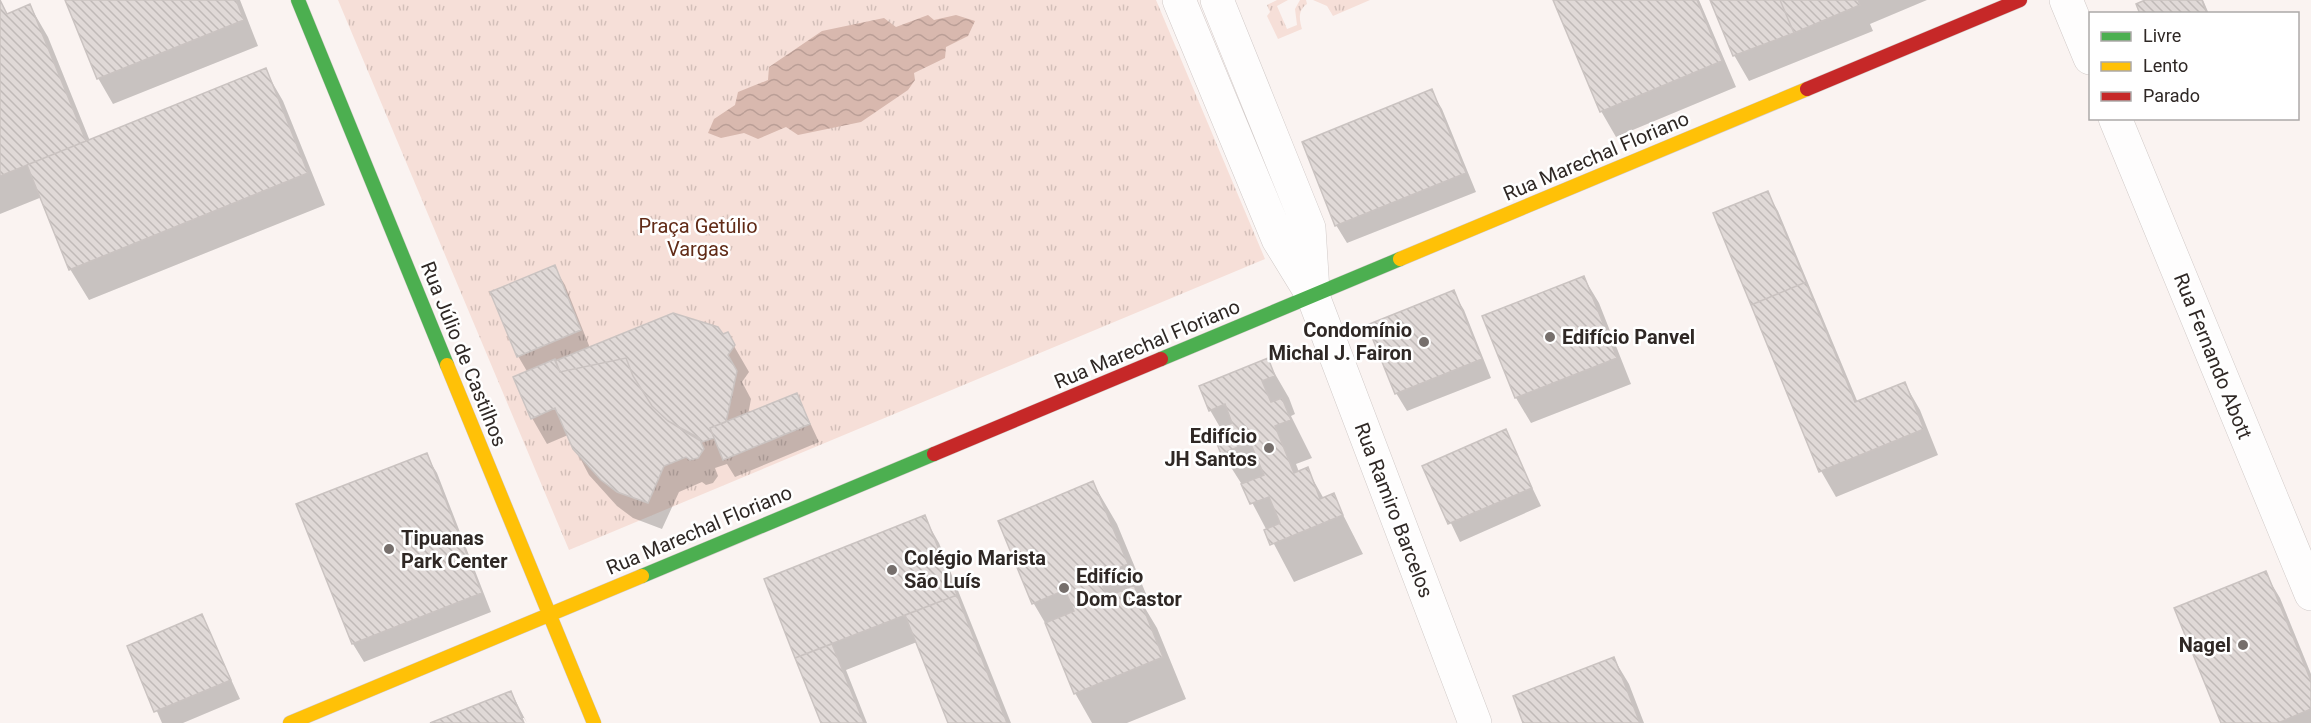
<svg xmlns="http://www.w3.org/2000/svg" width="2311" height="723" viewBox="0 0 2311 723" font-family="Roboto,sans-serif">
<defs>
<pattern id="grass-tufts" width="24" height="20" patternUnits="userSpaceOnUse" patternTransform="scale(1.5)"><rect width="24" height="20" fill="#f6dfd8"/><path d="M3 7l-1-3M5 7V3M7 7l1-3M15 17l-1-3M17 17v-4M19 17l1-3" fill="none" stroke="#d3bfb9"/></pattern>
<pattern id="water-waves" width="16" height="10" patternUnits="userSpaceOnUse" patternTransform="scale(1.5)"><rect width="16" height="10" fill="#d8b8ae"/><path d="M0 5q4-4 8 0t8 0" fill="none" stroke="#ba9e96"/></pattern>
<pattern id="building-back-hatch" width="6" height="6" patternUnits="userSpaceOnUse" patternTransform="scale(1.5)"><rect width="6" height="6" fill="#e0d9d7"/><path d="M-1 5l2 2M0 0l6 6M5-1l2 2" fill="none" stroke="#c0bab8"/></pattern>
</defs>
<rect width="100%" height="100%" fill="#faf3f1"/>
<path fill="url(#grass-tufts)" d="M338,0H1156L1265,259L569,550Z
M1277,0H1288L1277,6L1287,29L1297,25L1295,9L1300,0H1306L1307,4C1298,10 1299,19 1302,29L1278,39L1267,16L1270,12L1267,5Z
M1313,0H1370L1333,16L1327,6Z"/>
<path fill="url(#water-waves)" d="M928,15L934,20L956,15L975,21L968,36L946,47L945,58L914,73L915,80L908,90L861,122L798,135L786,127L758,139L744,133L721,138L708,133L714,119L735,105L738,92L768,80L769,67L822,31L884,18L896,27Z"/>
<path fill="#0003" d="M67,0H240L258,46L113,104L98,78Z
M1555,0H1699L1736,87L1616,137L1601,111Z
M1711,0H1927L1870,24L1873,31L1749,81L1734,55Z
M2149,0H2203L2209,14H2142Z
M0,1L8,15L30,6L48,37L90,141L265,70L283,101L325,205L89,300L70,269L42,197L0,214Z
M1431,91L1442,109L1476,192L1347,243L1336,225Z
M1767,193L1778,211L1858,403L1905,384L1920,410L1938,455L1836,497L1821,471Z
M554,267L565,285L590,348L727,334L749,372L742,382L751,399L748,415L797,395L819,442L735,477L727,464L715,468L718,476L713,483L706,485L702,482L679,492L662,529L633,518L617,506L589,475L568,435L547,444L532,418L528,373L518,356Z
M1584,278L1599,303L1631,384L1531,423L1516,398L1484,317Z
M1453,292L1464,310L1491,378L1407,411L1396,393Z
M1267,360L1289,398L1295,414L1291,416L1312,458L1296,464L1299,472L1307,469L1324,499L1333,495L1363,554L1294,582L1246,491L1222,453L1221,429L1210,410Z
M1505,431L1541,506L1460,542L1424,467Z
M426,455L437,473L491,612L364,662L353,644L298,505Z
M1093,483L1117,524L1151,606L1145,608L1157,628L1186,699L1127,723H1092L1075,693L1051,633L1034,604L1000,521Z
M924,517L939,543L1011,723H950L917,642L846,670L867,723H823L766,580Z
M2265,573L2280,598L2311,674V723H2223Z
M202,616L240,699L183,723H162L129,647Z
M1614,659L1629,684L1644,723H1525Z
M511,692L527,723L524,718H520L523,723H434Z"/>
<path fill="url(#building-back-hatch)" stroke="#cac3c1" stroke-width="1.5" d="M0,0L7,14L30,4L86,141L0,176Z
M65,0H236L244,20L97,79Z
M1553,0H1697L1722,61L1600,112Z
M1710,0H1780L1794,33L1733,56Z
M1780,0H1858L1860,5L1794,33Z
M2145,0H2202L2207,14H2140L2136,4Z
M266,68L308,173L69,270L27,165Z
M1432,89L1466,173L1335,226L1302,142Z
M1768,191L1806,282L1751,305L1713,213Z
M555,265L581,330L517,357L490,292Z
M1584,276L1617,358L1515,398L1482,316Z
M1806,282L1855,402L1905,382L1924,429L1819,472L1751,305Z
M1454,290L1482,359L1395,394L1367,325Z
M673,313L718,327L723,334L728,332L735,345L728,355L737,371L726,422L710,428L714,438L702,442L668,421L652,406L633,376L626,358L560,372L555,361Z
M626,358L633,376L652,406L668,421L699,438L704,449L698,458L690,460L686,457L664,466L648,503L617,492L601,480L573,449L555,408L531,419L513,377L555,359L560,372Z
M1268,358L1275,376L1262,381L1271,402L1282,398L1291,420L1275,426L1294,473L1308,467L1320,499L1334,493L1343,515L1270,545L1264,530L1280,523L1269,497L1250,504L1241,484L1264,475L1250,442L1221,454L1212,431L1232,423L1225,404L1209,411L1199,386Z
M797,393L810,424L723,460L710,428Z
M1506,429L1532,488L1448,524L1422,466Z
M427,453L482,593L352,644L296,504Z
M1093,481L1128,564L1099,577L1107,597L1134,585L1163,657L1074,694L1045,623L1074,611L1065,590L1032,604L998,521Z
M925,515L957,595L795,658L764,579Z
M2266,571L2311,681V709L2278,723H2221L2174,608Z
M957,595L1007,723H948L905,615Z
M202,614L231,680L154,712L127,646Z
M832,644L864,723H821L795,658Z
M1614,657L1640,723H1523L1513,696Z
M511,691L524,723H430Z"/>
<g fill="none" stroke-linecap="round" stroke-linejoin="round">
<defs>
<path id="street" d="M1179,0L1278,239L1313,296L1475,723
M1217,0L1309,228L1313,291
M2066,0L2090,58
M2115,118L2311,594"/>
<path id="fast" d="M298,0L447,365
M1161,359L1400,259
M642,576L934,454"/>
<path id="slow" d="M1400,259L1807,89
M447,365L594,723
M290,723L642,576"/>
<path id="jam" d="M1807,89L2020,0
M934,454L1161,359"/>
</defs>
<use href="#street" stroke="#d1cac8" stroke-width="34"/>
<use href="#fast" stroke="#d1cac8" stroke-width="15"/>
<use href="#slow" stroke="#d1cac8" stroke-width="15"/>
<use href="#jam" stroke="#d1cac8" stroke-width="15"/>
<use href="#street" stroke="#fefdfd" stroke-width="33"/>
<use href="#fast" stroke="#4caf50" stroke-width="14"/>
<use href="#slow" stroke="#ffc107" stroke-width="14"/>
<use href="#jam" stroke="#c62828" stroke-width="14"/>
</g>
<g fill="#766f6c" stroke="#fff" stroke-width="2">
<circle cx="1550" cy="337" r="6"/>
<circle cx="1424" cy="342" r="6"/>
<circle cx="1269" cy="448" r="6"/>
<circle cx="389" cy="549" r="6"/>
<circle cx="892" cy="570" r="6"/>
<circle cx="1064" cy="588" r="6"/>
<circle cx="2243" cy="645" r="6"/>
</g>
<g text-anchor="middle" dominant-baseline="central" stroke-width="5" stroke-linejoin="round" paint-order="stroke">
<g font-size="20" fill="#2f2825" stroke="#fff">
<text transform="translate(1596 156) rotate(-23)">Rua Marechal Floriano</text>
<text transform="translate(1147 344) rotate(-23)">Rua Marechal Floriano</text>
<text transform="translate(464 354) rotate(68)">Rua Júlio de Castilhos</text>
<text transform="translate(2213 356) rotate(68)">Rua Fernando Abott</text>
<text transform="translate(1394 510) rotate(69)">Rua Ramiro Barcelos</text>
<text transform="translate(699 530) rotate(-23)">Rua Marechal Floriano</text>
</g>
<g font-size="20" fill="#612b17" stroke="#fff">
<text x="698" y="226">Praça Getúlio<tspan x="698" dy="23">Vargas</tspan></text>
</g>
<g font-size="20" font-weight="bold" fill="#2f2825" stroke="#fff" text-anchor="start">
<text x="1412" y="330" text-anchor="end">Condomínio<tspan x="1412" dy="23">Michal J. Fairon</tspan></text>
<text x="1562" y="337">Edifício Panvel</text>
<text x="1257" y="436" text-anchor="end">Edifício<tspan x="1257" dy="23">JH Santos</tspan></text>
<text x="401" y="538">Tipuanas<tspan x="401" dy="23">Park Center</tspan></text>
<text x="904" y="558">Colégio Marista<tspan x="904" dy="23">São Luís</tspan></text>
<text x="1076" y="576">Edifício<tspan x="1076" dy="23">Dom Castor</tspan></text>
<text x="2231" y="645" text-anchor="end">Nagel</text>
</g>
</g>
<rect x="2089" y="12" width="210" height="108" fill="#ffffff" stroke="#aca9a8" stroke-width="1.5"/>
<rect x="2101" y="32" width="30" height="9" fill="#4caf50" stroke="#aca9a8" stroke-width="1.5"/>
<text x="2143" y="42" font-size="18" fill="#2f2825">Livre</text>
<rect x="2101" y="62" width="30" height="9" fill="#ffc107" stroke="#aca9a8" stroke-width="1.5"/>
<text x="2143" y="72" font-size="18" fill="#2f2825">Lento</text>
<rect x="2101" y="92" width="30" height="9" fill="#c62828" stroke="#aca9a8" stroke-width="1.5"/>
<text x="2143" y="102" font-size="18" fill="#2f2825">Parado</text>
</svg>
